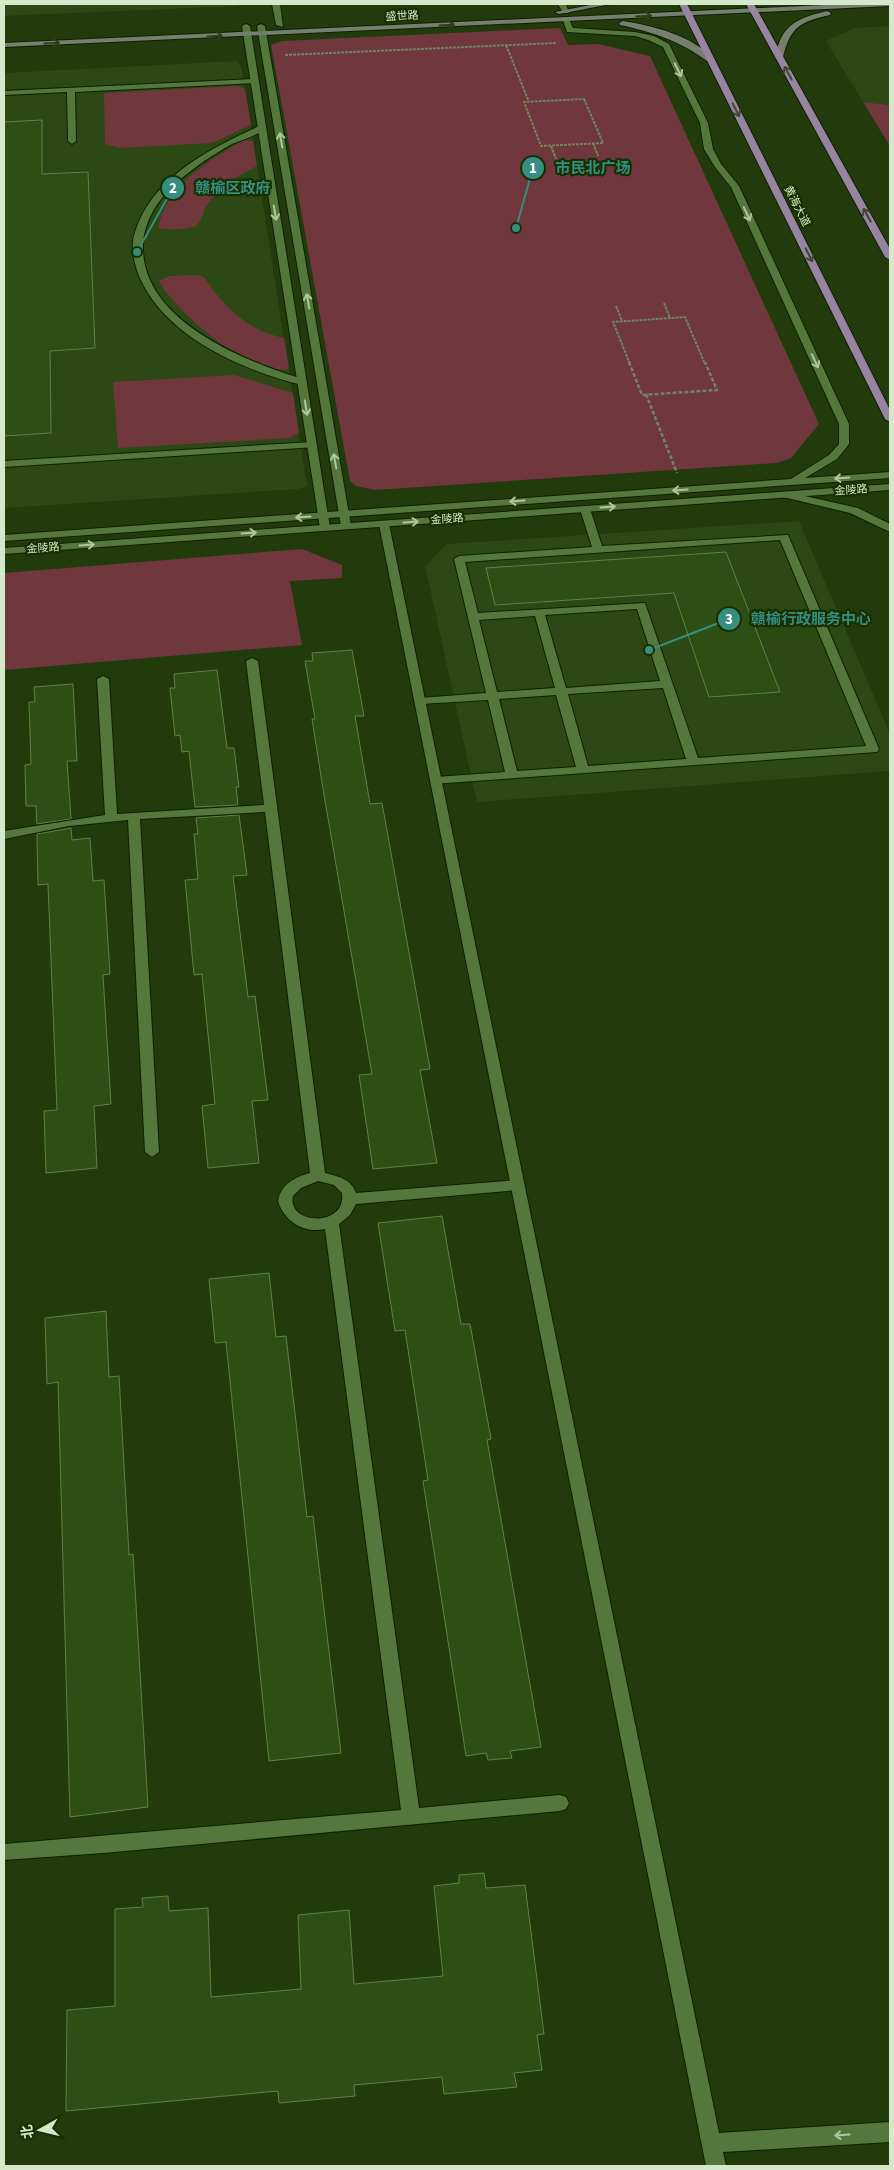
<svg xmlns="http://www.w3.org/2000/svg" width="894" height="2170" viewBox="0 0 894 2170" font-family="'Source Sans 3','Noto Sans SC',sans-serif">
<rect width="100%" height="100%" fill="#213b0d"/>
<path fill="#2b4815" d="M4,4H237V6L4,16Z
M890,26V105L863,102L826,41L855,28Z
M238,61L242,70L307,486L298,489L4,508V73Z
M799,521L890,734V771L477,802L425,566L447,544Z"/>
<path fill="#70373d" d="M560,28L568,45L598,44L650,56L819,424L791,458L777,463L375,490L356,486L350,481L271,45L282,41Z
M237,86L245,89L251,125L212,143L120,148L105,144L104,93Z
M863,102L890,105V146Z
M244,140L253,141L257,166C238,176 220,186 208,204C203,210 202,220 197,225C192,230 165,230 158,228C167,184 207,162 244,140Z
M197,275L204,277C223,306 248,331 284,338L289,368C255,381 173,310 159,281L169,276Z
M234,375L293,393L299,433L289,438L118,448L113,382Z
M302,549L342,565V578L290,581L302,645L4,670V573Z"/>
<path fill="#2d4f13" stroke="#5e8347" d="M42,120V174L88,172L95,348L50,351L51,433L4,436V122Z
M726,552L780,692L709,697L674,593L495,605L486,568Z
M352,650L364,716H355L370,804L382,803L430,1069L420,1070L437,1163L373,1169L359,1075L372,1074L323,789L312,719H315L305,661H313L312,653Z
M217,670L227,748H234L239,787H236L238,805L195,807L189,751L182,752L180,735L175,736L170,688H175L174,674Z
M73,684L77,761H67L71,819L37,824L36,806H26L25,765L31,764L29,702H35L34,687Z
M239,815L247,875L233,876L248,997L255,996L268,1100L252,1101L259,1163L208,1168L202,1106L215,1104L202,974L194,975L185,880L198,879L194,834H198L196,818Z
M71,828L72,840L90,838L93,881L104,880L110,974L103,975L111,1104L94,1106L97,1168L46,1173L44,1111L57,1110L48,884L38,885L37,834Z
M442,1216L461,1324H470L491,1439L487,1440L541,1747L510,1751L512,1758L488,1760L486,1753L466,1756L423,1481L428,1480L405,1330L395,1331L378,1223Z
M269,1273L276,1337L286,1336L307,1517L313,1516L341,1753L269,1761L226,1342L215,1343L209,1279Z
M106,1311L109,1377L119,1376L129,1555L133,1554L148,1807L70,1817L58,1382L47,1384L45,1318Z
M484,1873L486,1888L525,1885L544,2034L537,2035L542,2070L514,2073L517,2087L444,2094L442,2077L354,2085L355,2096L279,2103L278,2091L66,2111L67,2010L115,2006V1909L143,1907L142,1898L168,1896L169,1911L208,1908L211,1997L301,1989L298,1915L349,1910L354,1984L443,1976L434,1886L459,1883V1875Z"/>
<g fill="none" stroke-linecap="round" stroke-linejoin="round">
<defs>
<path id="service" d="M254,79H257V83L75,92L76,141L72,144L68,141L67,92L4,95V91Z
M259,126L266,128C257,136 243,139 232,144C212,155 193,168 176,183C159,198 144,221 143,244C140,321 245,361 305,380V384L302,385C242,370 165,337 139,276C134,263 130,246 135,232C152,177 211,148 259,126Z
M312,442L316,443V447L4,467V461Z
M585,506L590,509L602,546L788,535L879,749L877,752L432,784L430,781L436,777L505,772L488,700L420,704L414,701L420,698L486,693L454,559L459,556L592,547L580,509ZM780,540L866,746L698,758L645,603L478,613L465,562ZM637,609L660,681L566,688L545,615ZM535,616L555,688L497,692L479,620ZM663,688L686,759L588,766L568,694ZM556,695L576,767L517,771L499,699Z
M252,658L258,661L325,1173C337,1176 352,1179 356,1193L518,1180L525,1185L518,1190L356,1204L350,1215L339,1224L419,1808L560,1795L566,1797L569,1803L566,1809L560,1811L103,1853L4,1860V1844L401,1810L325,1229C304,1234 284,1221 278,1201C281,1184 295,1177 310,1173L265,812L140,819L159,1152L152,1157L145,1152L128,820L69,826L4,839V831L105,815L97,679L103,676L109,679L117,814L264,805L246,661ZM318,1181L334,1185L342,1193C347,1227 287,1226 293,1196L301,1188Z"/>
<path id="minor" d="M272,4H280L283,27L276,25Z
M558,4H566L569,13H563Z
M562,17H568L573,28L635,32L654,36L669,44L708,123L713,149L721,164L739,186L849,424V444L837,459L795,484H787L786,482L829,455L839,444V424L731,187L715,167L704,149L700,123L663,47L648,40L635,36L567,32Z
M246,24L250,26L330,528L325,531L320,528L242,26Z
M261,24L265,26L351,526L346,529L341,526L257,26Z
M787,492L858,508L890,524V532L850,513L783,497V493Z
M384,521L389,524L719,2133L890,2122V2142L723,2152L726,2166H706L379,524Z"/>
<path id="tertiary" d="M890,472V478L4,541V535Z
M890,484V490L4,554V548Z"/>
<path id="secondary" d="M595,4H611L559,14L555,12Z
M846,4H890V6L4,47V43Z
M827,11L831,13L830,15C800,22 791,26 783,57L776,59C775,54 777,48 779,43C787,21 806,16 827,11Z
M623,21C654,26 691,35 714,59L707,61C680,41 653,32 620,25L619,23Z"/>
<path id="primary" d="M679,4H687L890,410V422L885,419Z
M746,4H754L890,249V260L885,257Z"/>
</defs>
<use href="#service" stroke="#0e2002" stroke-width="2"/>
<use href="#minor" stroke="#0e2002" stroke-width="2"/>
<use href="#tertiary" stroke="#0e2002" stroke-width="2"/>
<use href="#secondary" stroke="#0e2002" stroke-width="2"/>
<use href="#primary" stroke="#0e2002" stroke-width="2"/>
<path stroke="#6f865f" stroke-width="2" stroke-dasharray="3 1" stroke-linecap="butt" d="M506,45L529,102
M285,55L556,43
M584,99L603,143L541,146L524,102Z
M593,143L598,156
M551,146L556,159
M664,303L670,318
M616,306L622,321
M630,364L613,322L685,317L705,364"/>
<path stroke="#6f865f" stroke-width="2.5" stroke-dasharray="4 2" stroke-linecap="butt" d="M629,362L642,395L717,390L705,362
M646,394L677,473"/>
<use href="#service" fill="#54783c" fill-rule="evenodd"/>
<use href="#minor" fill="#54783c" fill-rule="evenodd"/>
<use href="#tertiary" fill="#54783c" fill-rule="evenodd"/>
<use href="#secondary" fill="#767e6e" fill-rule="evenodd"/>
<use href="#primary" fill="#9883a0" fill-rule="evenodd"/>
</g>
<defs><path id="oneway-shaft" d="M-6 0H5M1.5-3L5.5 0L1.5 3" fill="none" stroke-width="1.6" stroke-linecap="round" stroke-linejoin="round" transform="scale(1.25)"/></defs>
<g stroke="#2a4018">
<use href="#oneway-shaft" transform="translate(644 16) rotate(-3)"/>
<use href="#oneway-shaft" transform="translate(447 25) rotate(-3)"/>
<use href="#oneway-shaft" transform="translate(215 36) rotate(-3)"/>
<use href="#oneway-shaft" transform="translate(52 43) rotate(-3)"/>
</g>
<g stroke="#aec79f">
<use href="#oneway-shaft" transform="translate(678 70) rotate(64)"/>
<use href="#oneway-shaft" transform="translate(281 140) rotate(-100)"/>
<use href="#oneway-shaft" transform="translate(275 213) rotate(81)"/>
<use href="#oneway-shaft" transform="translate(747 214) rotate(65)"/>
<use href="#oneway-shaft" transform="translate(308 301) rotate(-100)"/>
<use href="#oneway-shaft" transform="translate(815 361) rotate(65)"/>
<use href="#oneway-shaft" transform="translate(306 408) rotate(81)"/>
<use href="#oneway-shaft" transform="translate(335 461) rotate(-100)"/>
<use href="#oneway-shaft" transform="translate(842 478) rotate(176)"/>
<use href="#oneway-shaft" transform="translate(680 490) rotate(176)"/>
<use href="#oneway-shaft" transform="translate(517 501) rotate(176)"/>
<use href="#oneway-shaft" transform="translate(608 507) rotate(-4)"/>
<use href="#oneway-shaft" transform="translate(303 517) rotate(176)"/>
<use href="#oneway-shaft" transform="translate(411 522) rotate(-4)"/>
<use href="#oneway-shaft" transform="translate(249 533) rotate(-4)"/>
<use href="#oneway-shaft" transform="translate(87 545) rotate(-4)"/>
<use href="#oneway-shaft" transform="translate(842 2135) rotate(176)"/>
</g>
<g stroke="#3e4931">
<use href="#oneway-shaft" transform="translate(788 73) rotate(-119)"/>
<use href="#oneway-shaft" transform="translate(736 110) rotate(63)"/>
<use href="#oneway-shaft" transform="translate(867 215) rotate(-119)"/>
<use href="#oneway-shaft" transform="translate(809 255) rotate(63)"/>
</g>
<g text-anchor="middle" dominant-baseline="central" stroke-width="4.5" stroke-linejoin="round" paint-order="stroke">
<g font-size="11" fill="#d4e9c9" stroke="#173002">
<text transform="translate(402 16) rotate(-3)">盛世路</text>
<text transform="translate(797 206) rotate(63)">黄海大道</text>
<text transform="translate(851 490) rotate(-4)">金陵路</text>
<text transform="translate(447 519) rotate(-4)">金陵路</text>
<text transform="translate(43 548) rotate(-4)">金陵路</text>
</g>
</g>
<path fill="none" stroke="#368d80" stroke-width="2" d="M516 228L533 168M137 252L173 188M649 650L729 619"/>
<g fill="#368d80" stroke="#173002" stroke-width="2">
<circle cx="516" cy="228" r="5"/>
<circle cx="137" cy="252" r="5"/>
<circle cx="649" cy="650" r="5"/>
<circle cx="533" cy="168" r="12"/>
<circle cx="173" cy="188" r="12"/>
<circle cx="729" cy="619" r="12"/>
</g>
<g font-size="15" text-anchor="middle" font-weight="bold" fill="#fff">
<text x="533" y="173">1</text>
<text x="173" y="193">2</text>
<text x="729" y="624">3</text>
</g>
<g font-size="15" text-anchor="middle" font-weight="bold" fill="#368d80" stroke="#173002" stroke-width="4.5" stroke-linejoin="round" paint-order="stroke">
<text x="593" y="173">市民北广场</text>
<text x="233" y="193">赣榆区政府</text>
<text x="811" y="624">赣榆行政服务中心</text>
</g>
<rect width="894" height="2170" fill="none" stroke="#d4e9c9" stroke-width="10"/>
<g transform="translate(40 2130) rotate(262)" stroke="#173002" stroke-width="4" paint-order="stroke">
<path d="M0-4L9 19L0 12L-9 19Z" fill="#d4e9c9"/>
<text y="-8" font-size="14" font-weight="bold" text-anchor="middle" fill="#d4e9c9">北</text>
</g>
</svg>
